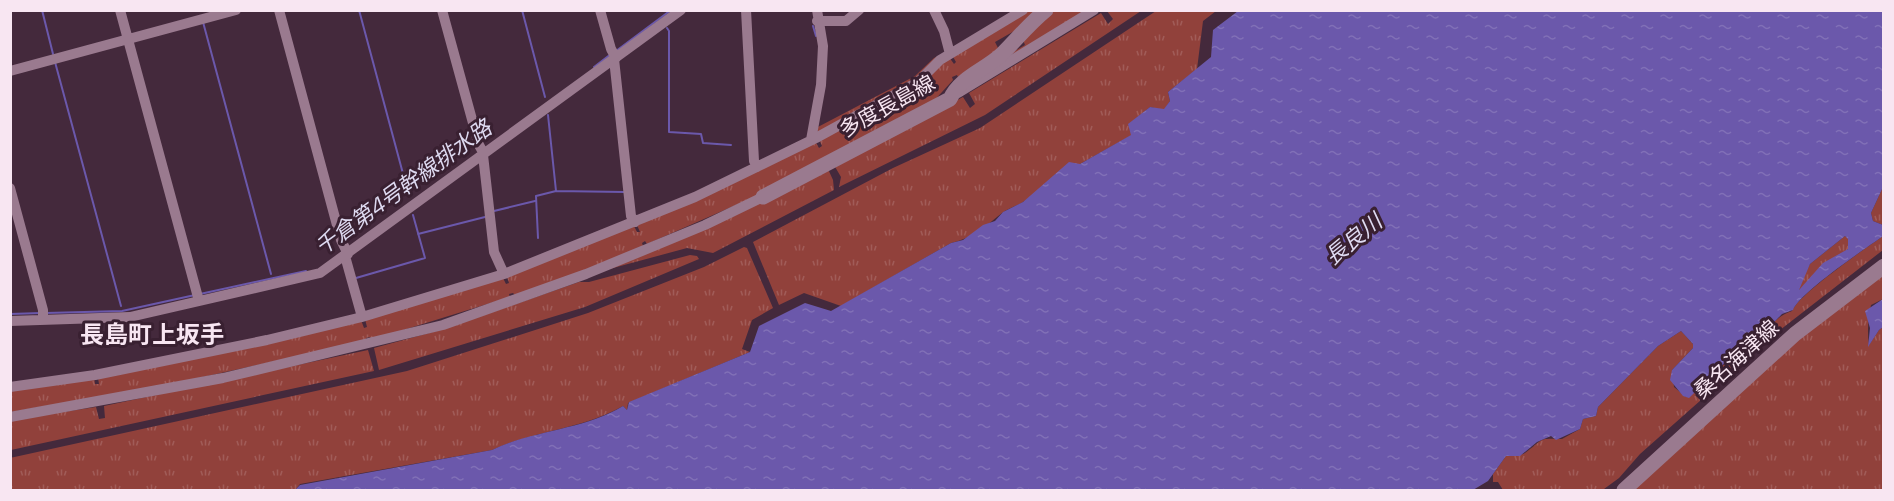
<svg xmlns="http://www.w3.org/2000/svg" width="1894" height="501" viewBox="0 0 1894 501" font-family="'Space Grotesk','Noto Sans JP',sans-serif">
<defs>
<pattern id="grass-tufts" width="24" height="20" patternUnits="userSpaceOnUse" patternTransform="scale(1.5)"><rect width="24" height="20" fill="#91413b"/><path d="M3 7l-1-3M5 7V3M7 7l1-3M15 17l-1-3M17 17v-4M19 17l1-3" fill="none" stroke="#a15c58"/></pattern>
<pattern id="water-ripples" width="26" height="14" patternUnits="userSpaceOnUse" patternTransform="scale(1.5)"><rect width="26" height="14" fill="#6b58ab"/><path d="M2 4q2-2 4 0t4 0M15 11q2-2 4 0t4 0" fill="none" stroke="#8170b7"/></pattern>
</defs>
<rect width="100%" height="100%" fill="#44293c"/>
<path fill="url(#grass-tufts)" d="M1026,11H1039L1016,30L995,42L999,50L958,77L957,75L952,77L953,80L931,104L761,194L647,244L645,241L642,243L643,246L585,270L515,295L513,293L509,294L510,297L371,340L370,337L366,338V341L171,384L11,412L10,390L94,377L95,384H99L98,377L361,320L364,328L367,327L365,319L503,278L506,284L509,283L507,277L634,226L637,232H640L637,225L815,141L819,148L822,146L819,139L949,57L954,64L956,62L952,55Z
M1051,11H1087L1033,45L1003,58L1025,45L1021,35Z
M1107,11H1141L985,115L839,187L841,177L834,165L963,97L970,108L975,104L969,93L1101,13L1108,24L1113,19Z
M1156,11H1216L1203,21L1197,69L1168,92L1170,101L1164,110L1150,107L1129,124L1132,135L1080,164L1073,165C1056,177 1040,190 1023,202C1017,206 1008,208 1002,213C987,225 971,239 951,243L841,306L804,293L779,305L753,242L893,168L980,128Z
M944,53L919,79L818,132L816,128L915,76L934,58Z
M828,169L833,180L834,190L713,253L687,248L602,271Z
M1883,187V225L1873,221L1871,213Z
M1845,236L1848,238V249L1799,290L1798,286L1810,264Z
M1883,236V250L1780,330L1640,454L1619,478L1604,489L1503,490L1498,482H1493V474L1506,456C1513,453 1519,457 1525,453C1544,439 1537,438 1562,439L1580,429L1583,419L1596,416L1598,407L1658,346L1681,331L1693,344V348L1672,370L1674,387L1686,397L1741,350C1748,339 1753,342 1762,334C1772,324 1779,315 1792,311C1800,293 1865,249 1883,236Z
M744,247L747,248L773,308L752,320L742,349L750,352L628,403L627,410L623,406C583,429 533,431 492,450L300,484L296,489L291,490H11L10,458L407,371L588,313L704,267Z
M690,255L697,256L699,259L585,307L379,370L374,348L444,329L579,282H589Z
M1883,273V299L1871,305C1868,319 1867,332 1869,345L1879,330L1883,327V490H1633L1805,334Z
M368,350L374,371L11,450L10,420L96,407L99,419L105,418L104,406Z"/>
<path fill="url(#water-ripples)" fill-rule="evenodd" d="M1238,11H1883V187L1871,213L1873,221L1883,225V236C1865,249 1799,293 1793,310L1782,314L1753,344L1750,339L1747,341L1689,398L1683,396L1670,380L1672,370L1693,348V344L1681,331L1658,346L1598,407L1596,416L1583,419L1580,429L1556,440L1551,436L1537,442L1520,456H1506L1488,481L1473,490H291L296,489L300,485L492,450C533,430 584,430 623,406L627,410L629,402L750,352L759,326L805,303L831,311L951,243L963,240L983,225L995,221L1003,212L1023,202L1069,162L1080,164L1131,135L1128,124L1150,107L1164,109L1170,101L1168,92L1211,57L1213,30ZM1845,236L1848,239V249L1823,263L1799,290L1810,264Z
M1883,299V327L1879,330L1868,347L1870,328L1865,311Z"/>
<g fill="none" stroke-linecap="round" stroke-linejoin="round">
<path stroke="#6b58ab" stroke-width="2" d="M42,10L53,54
M359,10L409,196
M522,10L545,97
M203,22L271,274
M813,26L816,36
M667,28L669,31V132L701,134L703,143L731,145
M616,51L671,10
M55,62L121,306
M594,67L611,54
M556,191L624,192
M494,211L535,201
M418,234L485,217
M538,238L536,196L556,191L548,115
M356,278L425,258L413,215
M200,294L306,271
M46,313L122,311L195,295
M10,314L41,313"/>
<path stroke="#9a7a8f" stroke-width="10" d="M120,10L199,301
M279,10L341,240L348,254
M442,10L479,145L484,154
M600,10L611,49L616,58
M746,10L754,161L757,167
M934,10L944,31L950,54
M817,21H846L859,10
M614,59L631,216L635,222
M10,71L236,10
M958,93L1094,10
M811,140L821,85L823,46L817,10
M483,155L494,252L504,274
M10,188L43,310V320
M345,256L362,317
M10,321L130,317L320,273L681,10
M10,387L95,375L267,340L362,317L504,274L695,197L816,138L918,82L940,60L1023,10
M10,417L223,378L443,325L586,274L705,225L763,197"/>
<path stroke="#9a7a8f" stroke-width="15" d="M763,197L950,99C960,77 985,70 1002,54C1017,39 1029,24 1046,10
M1624,490L1795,334L1884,266"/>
</g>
<g text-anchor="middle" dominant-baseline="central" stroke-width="6" stroke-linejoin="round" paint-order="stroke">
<g font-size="21" fill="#f8e6f2" stroke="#392031">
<text transform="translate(887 106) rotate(-29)">多度長島線</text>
<text transform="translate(1736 359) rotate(-42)">桑名海津線</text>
</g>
<g font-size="22" font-style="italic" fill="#dedaf1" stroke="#392031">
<text transform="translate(403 187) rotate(-36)">千倉第4号幹線排水路</text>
<text transform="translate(1353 239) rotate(-39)">長良川</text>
</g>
<g font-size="24" font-weight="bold" fill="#f8e6f2" stroke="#392031">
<text x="152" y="334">長島町上坂手</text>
</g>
</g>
<rect width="1894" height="501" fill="none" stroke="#f8e6f2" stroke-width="24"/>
</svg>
